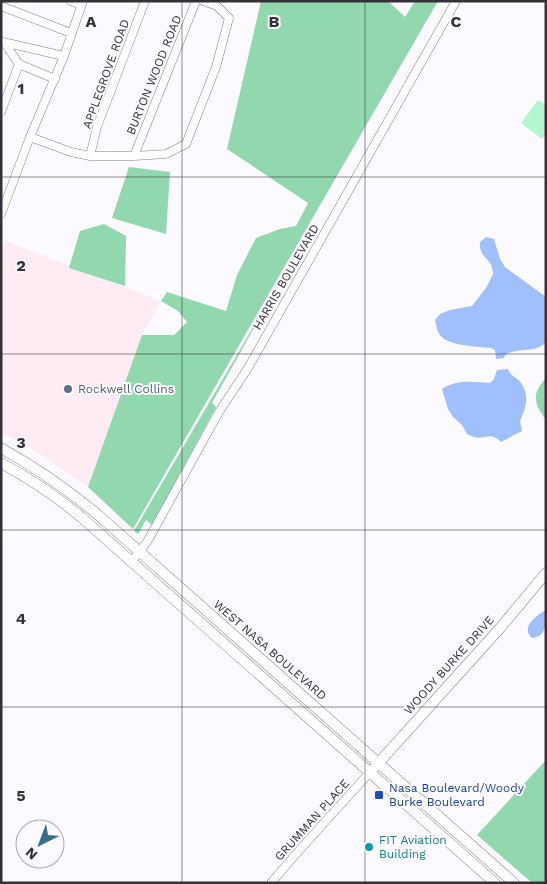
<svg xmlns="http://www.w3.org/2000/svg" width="547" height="884" viewBox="0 0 547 884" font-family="'Work Sans',sans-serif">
<rect width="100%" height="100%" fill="#fcfafe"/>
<path fill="#feebf3" d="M5,241L161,301L142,335L88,487L28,446L1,433V250Z"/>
<path fill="#b1f8ce" d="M538,100L546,105V134L542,139L521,123Z"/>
<path fill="#91d8af" d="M261,1H388L405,17L415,1H438L133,529L88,487L142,335H174L187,322L178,311L161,301L167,292L226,311L237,275L256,238L280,229L296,226L308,203L227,149Z
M129,167L170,172L166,234L112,218Z
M104,224L126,236L125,286L69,268L80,231Z
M290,264L212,403L216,407L152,525L146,520L138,534L134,531Z
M546,378V420C534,404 531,394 546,378Z
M546,760V883H532L477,835Z"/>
<path fill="#a0c0fd" d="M486,237L494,239L500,259L505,267L546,297V342C535,354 517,347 505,355L504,358L496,359L495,350L491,348C479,347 448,346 440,335C437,331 436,325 435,320L440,314L450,310L472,306L486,288L493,274C493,271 492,268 491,265C486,256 479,255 480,242Z
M508,369C510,376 517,377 521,383C530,396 526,408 520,421L522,431L501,442C489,431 487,440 474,437C472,436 469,435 467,434L462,425L453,417L448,409L442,389C456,379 474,382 490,383L494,379L497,370Z
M546,610C546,622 547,637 532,638C520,627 536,616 546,610Z"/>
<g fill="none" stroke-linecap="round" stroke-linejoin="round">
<defs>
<path id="street" d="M71,1L81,5
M1,6L71,33
M3,42L64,56
M4,42L19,64L55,79
M1,112L19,64
M30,137L71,152L90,156H134L166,154L186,144L216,67L229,18L217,6L203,1
M90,156L97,127L145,1
M134,156L196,1
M1,214L30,137L64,56L83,1
M132,561L147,542L219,412L248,368L456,1
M271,883C303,845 337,809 370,772"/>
<path id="secondary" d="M1,448C35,467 67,489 97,514L514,883
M1,463C29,478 56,496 81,517L495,883
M374,768L501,627L546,573"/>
</defs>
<use href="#street" stroke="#857c90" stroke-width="9"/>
<use href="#secondary" stroke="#857c90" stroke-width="11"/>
<use href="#street" stroke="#fff" stroke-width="8"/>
<use href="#secondary" stroke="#fff" stroke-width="10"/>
</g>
<path fill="none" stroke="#343139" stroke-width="1" stroke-opacity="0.55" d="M182,1V883M365,1V883M1,177H546M1,354H546M1,530H546M1,707H546"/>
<circle fill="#5c6f8a" stroke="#fcfafe" stroke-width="2" cx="68" cy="389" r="5"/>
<rect fill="#1a4fb4" stroke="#fcfafe" stroke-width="2" x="374" y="790" width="10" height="10" rx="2.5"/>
<circle fill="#0f9aa8" stroke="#fcfafe" stroke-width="2" cx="369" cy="847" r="5"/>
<g text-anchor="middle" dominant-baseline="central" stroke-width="4" stroke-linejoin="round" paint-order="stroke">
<g font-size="12" fill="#343139" stroke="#fcfafe">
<text transform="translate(106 74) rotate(-70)">APPLEGROVE ROAD</text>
<text transform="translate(154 75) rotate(-68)">BURTON WOOD ROAD</text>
<text transform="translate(286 277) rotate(-60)">HARRIS BOULEVARD</text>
<text transform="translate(270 650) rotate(41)">WEST NASA BOULEVARD</text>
<text transform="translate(449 665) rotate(-48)">WOODY BURKE DRIVE</text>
<text transform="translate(312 820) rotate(-48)">GRUMMAN PLACE</text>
</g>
<g font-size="12" fill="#4e5e75" stroke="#fcfafe" text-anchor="start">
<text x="78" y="389">Rockwell Collins</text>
</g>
<g font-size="12" fill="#164399" stroke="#fcfafe" text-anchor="start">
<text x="389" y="788">Nasa Boulevard/Woody<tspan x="389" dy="14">Burke Boulevard</tspan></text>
</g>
<g font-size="12" fill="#0d838f" stroke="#fcfafe" text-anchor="start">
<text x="379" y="840">FIT Aviation<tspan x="379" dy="14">Building</tspan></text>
</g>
</g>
<g font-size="16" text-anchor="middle" font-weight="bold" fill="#343139" stroke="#fcfafe" stroke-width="4" stroke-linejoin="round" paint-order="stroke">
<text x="91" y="27">A</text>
<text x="274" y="27">B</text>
<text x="456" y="27">C</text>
<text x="21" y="94">1</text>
<text x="21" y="271">2</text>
<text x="21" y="448">3</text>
<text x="21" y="624">4</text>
<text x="21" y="801">5</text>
</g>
<rect width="547" height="884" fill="none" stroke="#343139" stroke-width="5"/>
<g transform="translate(40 844) rotate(222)"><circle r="24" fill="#fcfafe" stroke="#acaaaf"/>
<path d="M0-4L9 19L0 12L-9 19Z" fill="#377089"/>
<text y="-8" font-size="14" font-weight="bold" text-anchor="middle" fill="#343139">N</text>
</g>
</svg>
